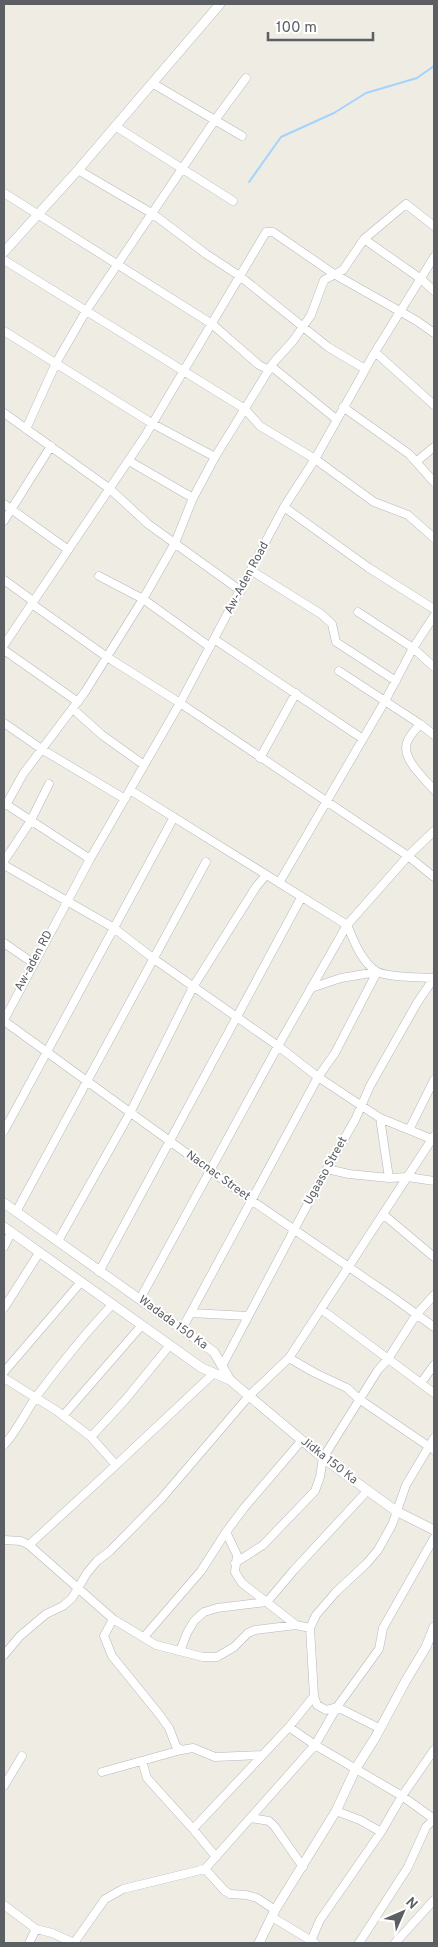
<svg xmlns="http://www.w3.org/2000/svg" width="438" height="1947" viewBox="0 0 438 1947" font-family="Overpass,sans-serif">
<rect width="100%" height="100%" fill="#eeece3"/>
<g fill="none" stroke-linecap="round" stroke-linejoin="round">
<path stroke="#a3d3fe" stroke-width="2" d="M249,182L281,137L334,113L366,93L417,78L434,66"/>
<defs>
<path id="minor" d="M152,83L242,136
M115,126L233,201
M78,170L153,214L206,254L241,277L328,347L365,369
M4,193L212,324L259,365L269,370
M434,226L406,204L364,239L421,279L434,291
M4,260L245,409L260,426L315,459L374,502L408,515L434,538
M4,331L153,424L215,457
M375,352L434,405
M271,366L336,419
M343,407L409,454L434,482
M4,413L110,489L148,524L241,591
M26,429L56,363L86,311L215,120L246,78
M129,461L193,498
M416,462L434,447
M4,504L67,549
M284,507L369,568L434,609
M4,521L51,446
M252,571L321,614L332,624L336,642L396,681
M99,576L143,599L210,647
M4,580L33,601
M32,604L107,657L180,703L408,856L434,877
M358,612L413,648L434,667
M214,639L363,739
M4,645L145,436L266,232H273L334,274L417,321L434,333
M4,650L78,702
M339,671L420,724L434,735
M73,709L102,735L144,765
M4,723L43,750L125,799
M420,724C416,729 411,734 408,740C399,757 424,778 434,790
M260,758L296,693
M130,790L347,925C354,941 361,961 376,971C387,978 421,977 434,978
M4,803L90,859
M6,805L23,774L85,692L143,599L175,543L193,498L215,457L273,363L293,341L311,315L324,280L343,270L364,239
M4,861L30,822L49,784
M4,865L114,928L154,959L278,1046L318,1077L380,1118L434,1140
M279,883L385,701L413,648L434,616
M4,943L33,963
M311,988L341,978L377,972
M4,1020L90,859L180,703L284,507L315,459L375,352L434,257
M4,1021L251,1200L394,1298L434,1327
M380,1118L389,1178L408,1177L434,1181
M409,1130L434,1080
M4,1131L174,817
M327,1169L349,1174L389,1178
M16,1212L206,862
M384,1215L434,1257
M58,1241L130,1113L193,987L256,887L266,875
M4,1247L11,1233
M99,1272L301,898
M140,1299L278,1046L347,925L408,856L434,831
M4,1308L39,1253
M321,1309L434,1393
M191,1313L248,1316
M182,1329L318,1077L335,1053L377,972
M289,1358L315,1373L347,1388L359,1399L434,1450
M222,1366L321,1179L355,1120L370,1086L417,1003L434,978
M4,1372L81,1282
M4,1378L57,1411L91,1437L116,1465
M421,1383L434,1365
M63,1416L142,1325
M91,1437L125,1400L170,1345
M4,1445C17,1431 25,1413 36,1397C60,1365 85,1333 112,1305
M226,1532L237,1555L235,1572L242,1583L296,1625
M4,1540L21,1541L29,1545L116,1465L214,1373
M29,1545L113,1619L156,1645L203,1657H217L234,1647L248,1633L255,1630L296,1625L310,1628
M235,1563L263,1545L315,1491L320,1477L323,1458L378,1370L388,1359L416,1315L434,1295
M113,1619L104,1636L112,1656L159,1714L169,1728L176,1746L181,1750L193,1748L215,1757L262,1755
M144,1637L201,1571L226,1532L244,1508L302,1440
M180,1651L187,1633L194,1621L204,1612L217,1608L267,1602L294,1570L368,1490
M4,1655L20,1636L46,1614L63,1606L72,1598L87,1573L97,1561L110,1551L161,1499L249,1396L289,1358L434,1136
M289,1727L315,1745L402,1796L434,1819L426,1827L408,1867L359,1943
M379,1728L337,1707L326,1710L317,1705L314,1696L310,1628L316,1615L336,1592L367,1563L378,1550L392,1525L406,1485L434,1438
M142,1761L147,1778L193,1829L216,1857
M102,1772L181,1750
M4,1786L22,1756
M336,1811L360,1820L381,1832
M251,1818L269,1821L275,1827L303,1867
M193,1829L289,1727L314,1696
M205,1869L315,1745L337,1707L379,1649L383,1628L434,1538
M4,1905L36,1929L52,1933L74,1943
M272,1917L315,1943
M29,1943L36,1929
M74,1943L105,1899L123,1889L205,1869L225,1891L230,1894L246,1895L257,1898L275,1910
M310,1943L320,1920L381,1832L402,1796L434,1750
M395,1943L434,1900"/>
<path id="tertiary" d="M4,252L78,170L220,4
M4,1203L214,1352L230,1380
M4,1227L202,1368L230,1380L323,1458L396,1511L434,1530
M259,1943L275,1910L336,1811L356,1768L375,1738L405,1682L426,1647L434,1627"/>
</defs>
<use href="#minor" stroke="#b5b8bd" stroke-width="9"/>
<use href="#tertiary" stroke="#b5b8bd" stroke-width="10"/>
<use href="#minor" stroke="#fff" stroke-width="8"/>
<use href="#tertiary" stroke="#fff" stroke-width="9"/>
</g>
<g text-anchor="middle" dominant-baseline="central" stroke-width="4" stroke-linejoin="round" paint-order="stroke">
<g font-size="12" fill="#5b5e63" stroke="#fff">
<text transform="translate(247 578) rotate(-62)">Aw-Aden Road</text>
<text transform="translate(34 961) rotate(-62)">Aw-aden RD</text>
<text transform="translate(326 1171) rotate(-61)">Ugaaso Street</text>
<text transform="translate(218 1176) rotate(36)">Nacnac Street</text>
<text transform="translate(173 1323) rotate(36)">Wadada 150 Ka</text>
<text transform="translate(329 1461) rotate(38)">Jidka 150 Ka</text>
</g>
</g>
<rect width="438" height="1947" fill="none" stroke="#5b5e63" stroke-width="10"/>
<g transform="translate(403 1912) rotate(45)" stroke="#ffffff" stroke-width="4" paint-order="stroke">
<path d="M0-4L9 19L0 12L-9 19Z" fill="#5b5e63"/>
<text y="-8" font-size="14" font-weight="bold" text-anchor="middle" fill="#5b5e63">N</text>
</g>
<path d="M268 32v8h105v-8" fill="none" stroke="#5b5e63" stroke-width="2.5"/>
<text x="276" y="32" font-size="15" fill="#5b5e63" stroke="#ffffff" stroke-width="4" paint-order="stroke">100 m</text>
</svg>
